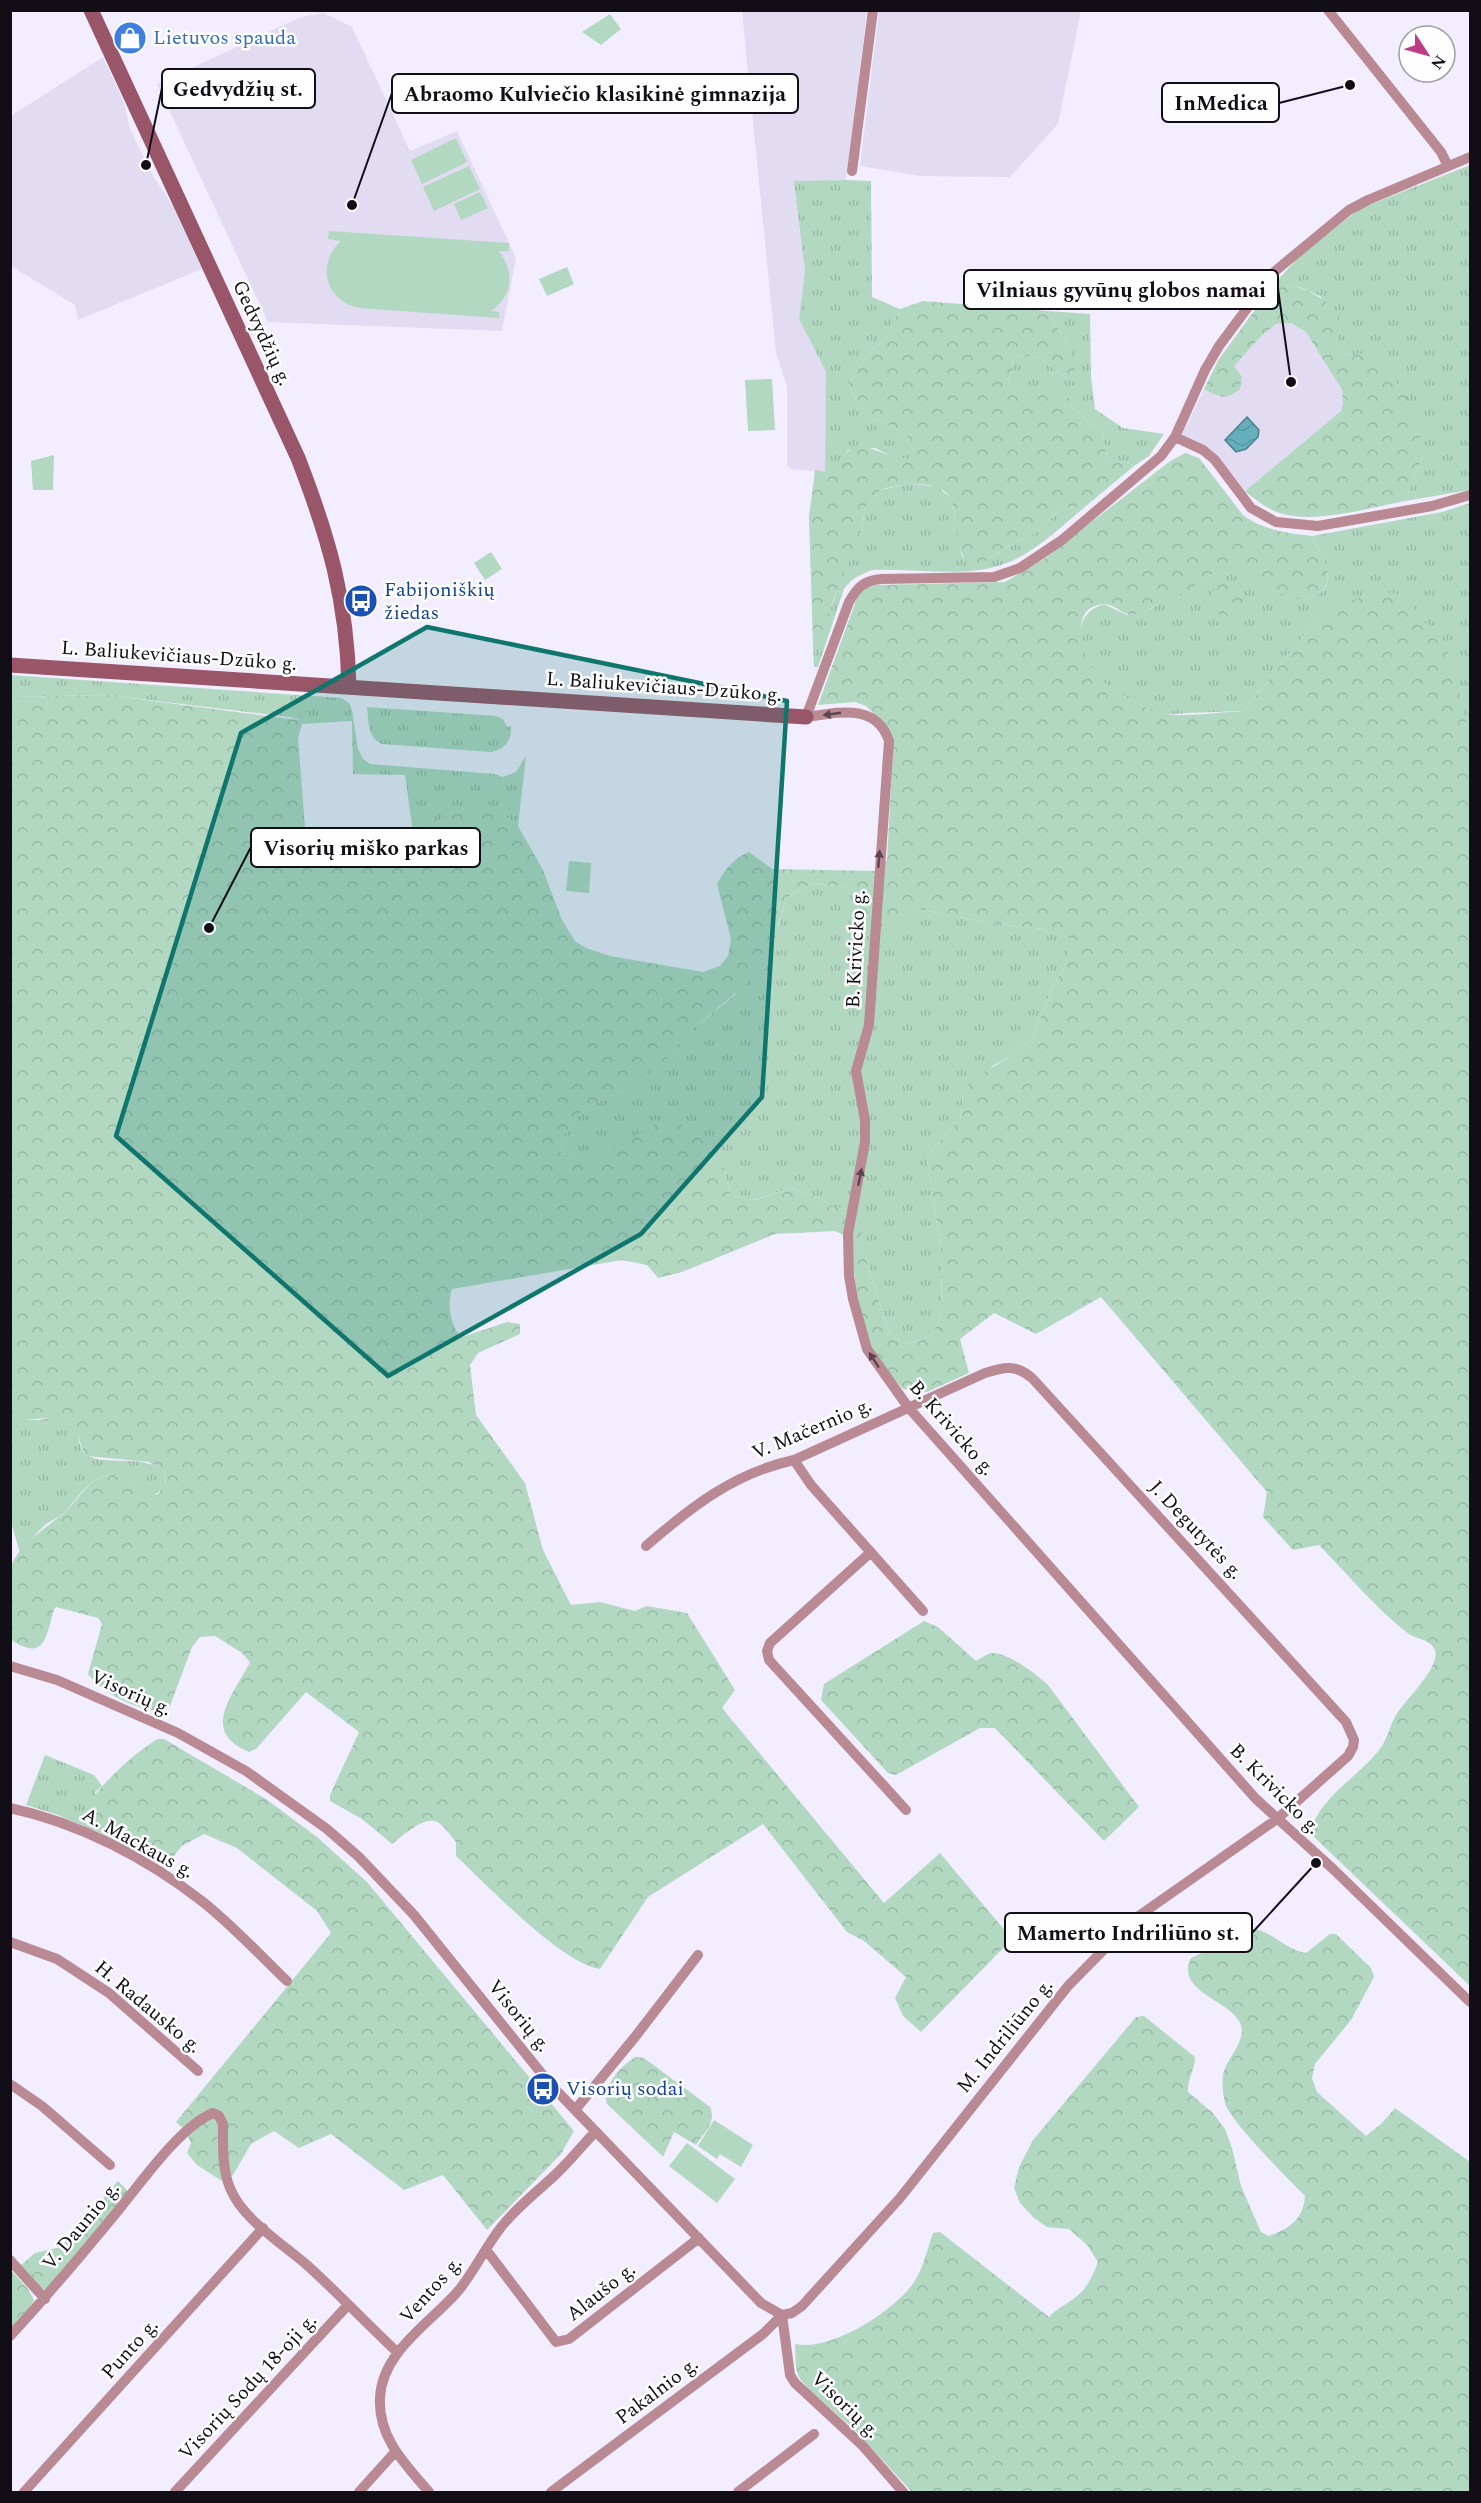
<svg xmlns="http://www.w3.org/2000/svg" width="1481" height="2503" viewBox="0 0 1481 2503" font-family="Spectral,serif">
<defs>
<pattern id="grass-tufts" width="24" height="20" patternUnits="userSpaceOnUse" patternTransform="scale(1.5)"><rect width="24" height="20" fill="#b2d8c2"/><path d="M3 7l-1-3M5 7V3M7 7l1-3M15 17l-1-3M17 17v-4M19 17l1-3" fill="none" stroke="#98b8a6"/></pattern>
<pattern id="forest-crowns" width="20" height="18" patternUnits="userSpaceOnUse" patternTransform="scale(1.5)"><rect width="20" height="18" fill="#b2d8c2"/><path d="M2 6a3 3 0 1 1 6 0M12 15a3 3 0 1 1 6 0" fill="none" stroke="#98b8a6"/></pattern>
<pattern id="water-waves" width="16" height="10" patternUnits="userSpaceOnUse" patternTransform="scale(1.5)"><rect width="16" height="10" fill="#65afbd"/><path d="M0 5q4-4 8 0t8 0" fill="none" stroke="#5795a2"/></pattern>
</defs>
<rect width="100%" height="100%" fill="#f2eeff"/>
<path fill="#e1dcf1" d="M742,11H867L846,180L795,182L805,271L799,319L826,372L825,472L791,469L787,465V386L776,353Z
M879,11H1081L1058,124L1010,177L920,176L860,166Z
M324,13L352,27L410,151L457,131L516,258L502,331L268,322L157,84L301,17Z
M103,57L124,102L130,129L153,176L173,206L202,269L78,320L75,305L11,266V116Z
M1291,323L1306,332L1342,390L1343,404L1341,411L1245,491L1220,458L1208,449L1181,437L1204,389L1219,398L1233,366L1261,336L1276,324Z"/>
<path fill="url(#grass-tufts)" d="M1470,165V490L1405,501L1423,456L1364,353C1351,358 1343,355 1335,344L1340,329L1320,296L1299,287L1274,284L1300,256L1359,209Z
M846,180L871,181L872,297L900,309L884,340L868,354L849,384L853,394L871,419L891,426L909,438L913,455L909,459L895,458L875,448L848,450L837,464L825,472L826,372L799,319L805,271L794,181Z
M1048,311L1090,314L1091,376L1095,409L1123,428L1164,434L1149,456L1134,466L1126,462L1111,463L1106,455L1102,430L1089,423L1069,404L1008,383L1014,357L1037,356L1071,381V351Z
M909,484L937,486L952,499L962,557L983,564L993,556L1021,539L1039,531L1051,518L1065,508L1086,506C1062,526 1037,551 1007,563C966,579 916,568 872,570C860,575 852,578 844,589L818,667H814L813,644L817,645L850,556L861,533L865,509L880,490Z
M1470,503V738L1468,733L1315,621L1244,711C1226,712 1207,712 1188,713C1181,713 1172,715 1165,714C1148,711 1112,691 1100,679C1078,657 1067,616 1104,604L1127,615L1150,609L1219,571C1225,570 1231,569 1237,570C1264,574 1288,612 1318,594C1340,581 1319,552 1312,536L1442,512Z
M10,675L342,698L350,704L352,711L358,749L363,759L370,764L495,774L503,777L516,772L526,756L518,826L504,815L451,812L414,840L405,775L353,774L352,721L302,724L299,720L290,717L107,695L11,697Z
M367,707L496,716L503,719L507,727L511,726C512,741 504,750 490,752L382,744C367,737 369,722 367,707Z
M813,883L845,887L896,927L917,909L990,923L1044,929L1072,939L1065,966L1051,990L1033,1038L1010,1057L994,1065L963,1092L961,1117L927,1157L941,1251L942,1314L931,1337L903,1344L889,1333L863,1250L861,1214L833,1206L815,1196L792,1188L753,1200L730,1196L725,1170L586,1163L561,1153L562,1138L583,1109L632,1087L674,1053L693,1029L735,995L779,926L786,898Z
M55,1417C60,1419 68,1421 73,1425C82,1433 76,1447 86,1454C105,1468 142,1452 164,1472L166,1484C144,1514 136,1475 112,1475C91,1475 77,1499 65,1512C59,1518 51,1520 45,1525C36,1533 28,1544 20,1553L11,1522L10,1420H39Z
M45,1755L94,1775L102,1786L95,1792L96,1829L105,1835L58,1815L26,1805Z"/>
<path fill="url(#forest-crowns)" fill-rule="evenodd" d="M1274,284C1303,285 1318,294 1339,313L1340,329L1335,344C1348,361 1353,354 1371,352L1405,393L1419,429L1423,456L1405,501C1367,508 1308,527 1272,510C1262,505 1253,498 1245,491L1341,411L1343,404L1342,390L1306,332L1291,323L1276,324L1261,336L1234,366L1242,377L1240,389C1226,400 1219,398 1204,389L1219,359Z
M923,301L1048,311L1071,351L1076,376L1071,381L1037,356L1014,357L1008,383L1034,391L1069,398V404L1089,423L1102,430L1106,455L1111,463L1126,462L1134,466L1086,506L1065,508L1051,518L1039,531L1021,539L993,556L983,564L971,569C954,548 959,525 952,502C944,476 899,485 880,490L865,509L861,533L834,598L821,640L817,645L813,644L809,517L815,470L825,472C837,464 844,452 857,445C875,448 890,458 909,459L912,455L909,438L891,426L871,419L853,394L849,384L868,354L884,340L900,309Z
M1185,453L1199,458L1243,515C1262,530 1288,533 1312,536C1319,552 1340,580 1318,594C1286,614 1259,568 1229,570C1214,570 1203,581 1191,588C1173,599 1153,608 1132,615C1122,614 1113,603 1103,604C1065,608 1083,663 1101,679C1114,692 1148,711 1166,714C1185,717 1223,712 1244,711L1315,621L1331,608L1374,593H1394L1407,599L1450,655L1470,738V1986L1314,1837L1311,1828C1325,1793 1357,1778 1379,1750C1387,1741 1389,1727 1395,1717C1403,1701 1444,1666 1434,1648C1429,1639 1414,1639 1406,1632C1374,1606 1348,1575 1319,1545L1293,1550L1263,1517L1267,1492L1101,1297L1036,1334L994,1313L960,1339L969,1373L927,1392L903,1389C896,1381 887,1373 881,1365C857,1329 854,1281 852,1239L835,1231L775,1234L682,1272L658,1278L647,1265L622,1260L452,1289C447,1303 450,1328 462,1337L507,1322L520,1324V1334L478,1353L470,1365L476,1415L525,1483L543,1550L571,1605L600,1602L635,1611L647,1606L687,1613L735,1690L722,1708L884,1903L940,1853L1012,1939L921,2032L903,2016L895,1998L906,1977L864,1941L847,1932L763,1824L648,1897L600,1969C562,1964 487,1885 456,1856V1842C451,1836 445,1827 439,1823C425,1814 403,1836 392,1844L362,1819L330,1801V1795L359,1732L306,1692L256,1749L249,1752C199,1731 233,1696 250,1662L242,1653L215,1636L200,1637L192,1647L170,1706L164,1713C136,1709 106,1696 88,1674L102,1624L98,1618L56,1607L54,1609C46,1637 45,1663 10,1639C11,1626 8,1575 11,1566C20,1544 45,1528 62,1515C78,1502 88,1477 110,1475C131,1473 137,1499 158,1494L166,1483L164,1472L149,1462L87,1456C78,1446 81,1435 74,1427C58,1410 30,1423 11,1420V697L107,695L299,720L302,724L298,738L306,839L318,850L336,849L337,839L341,833L352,831L357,835L366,856L414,840L451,812L479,807L492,810L504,815L518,826L543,870L562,920L575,941L586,948L610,956L703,972L720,966L728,956L731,939L717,884C725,869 733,859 749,852L772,869L877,871L882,868L887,860L893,749L887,727L866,706L855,702L818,705L857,598L864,588L877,585L1005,582L1045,558L1169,462ZM813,883L845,887L862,923L896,928L917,909L990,923L1044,929L1071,939L1065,966L1051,990L1033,1038L1010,1057L972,1079L963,1092L961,1117L927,1157L941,1251L942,1314L931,1337L903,1344L889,1333L863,1250L862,1214L833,1206L815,1196L792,1188L754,1200L730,1196L725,1170L704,1142L681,1125L660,1122L586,1163L561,1153L562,1138L583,1109L632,1087L674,1053L693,1029L768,966L786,898Z
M1230,583L1246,600L1248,608C1229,648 1188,584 1230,583Z
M924,1621L938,1627L976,1661C981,1658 988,1653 993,1653C1009,1653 1037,1675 1048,1685L1139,1807L1104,1841L995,1728H980L896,1775L888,1773L821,1700L824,1684Z
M158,1739H164L266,1799L317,1837L367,1882L574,2131L561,2154L487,2230L443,2175L404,2190L331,2134L299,2148L274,2131L251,2144L233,2175L222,2181L197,2165L187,2153L191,2143L185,2130L176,2122L331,1933L317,1911L237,1848L204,1834L182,1846L168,1863C151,1862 101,1838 91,1824C88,1820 87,1815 86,1810C92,1791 139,1749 158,1739Z
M1254,1929C1273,1932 1286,1950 1306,1953L1330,1934H1336L1371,1968L1374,1977L1351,2020L1315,2064L1312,2078L1317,2092L1366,2136L1382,2123L1395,2108L1470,2162V2492H912L854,2429L813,2393L800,2379L796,2369L795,2344C830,2352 892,2312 912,2285C923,2270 927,2250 933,2233L940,2232L1049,2317C1058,2307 1068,2304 1077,2296C1088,2287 1093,2275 1098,2262L1088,2246L1069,2229L1047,2227L1034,2218L1020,2203L1014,2188L1019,2167L1033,2140L1136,2017L1144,2016L1195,2057C1195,2070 1187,2079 1188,2092L1213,2113L1225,2129L1232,2148L1241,2186L1261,2232L1269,2236C1290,2228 1303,2220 1305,2196C1289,2180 1229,2120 1225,2103C1223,2093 1221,2080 1224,2071C1229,2055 1249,2039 1239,2021C1228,2000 1175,1991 1191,1958Z
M636,2057L644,2058L710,2107C717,2122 704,2133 696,2145L674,2132L663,2157L607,2104C601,2087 622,2064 636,2057Z
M118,2181L128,2191L46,2290L40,2288L21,2265L35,2253L61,2247Z
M11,2270L28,2289L34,2300L30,2307L11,2329Z"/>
<path fill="#b2d8c2" d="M610,14L621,29L601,45L582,32Z
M456,138L467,162L422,184L411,160Z
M469,166L480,189L434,211L423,187Z
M480,192L488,208L461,220L454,204Z
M329,231L509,243V251H499C515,272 513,296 491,311L499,312V318L359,308C325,301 316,263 341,241L328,239Z
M567,267L574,284L547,296L539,279Z
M772,379L775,430L748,431L745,380Z
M54,455L53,490H33L31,461Z
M491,552L502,569L485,580L474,563Z
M569,861L591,863L589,893L566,891Z
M714,2120L753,2145L741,2167L720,2154L717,2159L698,2146Z
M687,2143L735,2179L717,2203L669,2166Z"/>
<path fill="url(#water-waves)" stroke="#4c7f8c" stroke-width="1.5" d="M1247,417L1259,430L1258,437L1246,449L1236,452L1225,440Z"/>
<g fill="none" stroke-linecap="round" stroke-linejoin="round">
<path stroke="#b98994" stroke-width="10" d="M1328,10L1441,152L1448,166
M1470,157L1368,200L1349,210L1274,272L1219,346L1205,370L1175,437L1161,456L1062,540L1020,568L994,577L881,579C864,581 858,586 849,602L806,717C837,713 876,702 889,741L869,1025L856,1071L865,1120V1142L848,1234L849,1276L853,1299L867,1349L908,1407L1256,1799L1332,1868L1470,2002
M852,171L873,10
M1175,437L1203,450L1215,460L1251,508L1276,522L1318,526L1432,506L1470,495
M794,1460L811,1485L923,1611
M646,1546C691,1507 734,1473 794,1460L985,1373C1004,1367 1016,1364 1032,1378L1346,1722L1354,1740L1353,1747L1348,1756L1277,1819L1133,1920L1068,1986L900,2198L802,2306L792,2313L782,2315
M871,1552L770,1643L767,1651L769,1660L906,1810
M10,1666L57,1680L178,1733L246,1771L327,1829L359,1857L414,1915L550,2084L575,2110L761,2303L782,2315
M10,1808C80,1823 148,1859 203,1902C233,1926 260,1955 287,1981
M10,1942L57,1959L109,1993L198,2071
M10,2084L42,2106L110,2165
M575,2110L635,2037L698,1955
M487,2251L556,2342L569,2339L699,2238
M10,2260L45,2299
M782,2315L790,2375L795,2383L862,2445L903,2492
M10,2336C49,2294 85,2251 121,2207C143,2180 181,2126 213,2113L219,2116L223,2124C223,2144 222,2169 230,2188C242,2219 283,2244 308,2266C339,2294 367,2324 398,2353
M24,2492L263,2228
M175,2492L347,2306
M359,2492L395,2452
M429,2492C405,2464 378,2438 380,2398C382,2351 431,2323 459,2290C475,2270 486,2246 502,2226C517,2207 537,2192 555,2175C569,2162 582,2146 595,2132
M551,2492L763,2334L782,2315
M738,2492L814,2434"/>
<path stroke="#9a5669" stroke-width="15" d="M91,10L298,458C329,538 347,600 349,687
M10,665L806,717"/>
</g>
<defs><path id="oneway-solid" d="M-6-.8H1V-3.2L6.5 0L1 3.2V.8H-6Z" transform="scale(1.5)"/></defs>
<g fill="#5d4550">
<use href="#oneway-solid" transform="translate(832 714) rotate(172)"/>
<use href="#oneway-solid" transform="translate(879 859) rotate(-85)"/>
<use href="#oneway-solid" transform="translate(860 1177) rotate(-78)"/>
<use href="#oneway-solid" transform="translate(874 1360) rotate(-123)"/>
</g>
<path fill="#0f766e" fill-opacity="0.2" stroke="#0f766e" stroke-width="4.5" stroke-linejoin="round" d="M427,627L787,701L762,1097L641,1234L388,1376L116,1136L241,733Z"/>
<defs>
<symbol id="shop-disc" viewBox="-11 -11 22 22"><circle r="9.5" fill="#3f7fe0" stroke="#fefefe"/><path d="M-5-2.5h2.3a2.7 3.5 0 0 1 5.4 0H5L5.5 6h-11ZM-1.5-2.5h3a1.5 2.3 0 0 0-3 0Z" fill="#fff"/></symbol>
<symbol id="bus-disc" viewBox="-11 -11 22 22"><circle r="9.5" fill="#1a4fb4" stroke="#fefefe"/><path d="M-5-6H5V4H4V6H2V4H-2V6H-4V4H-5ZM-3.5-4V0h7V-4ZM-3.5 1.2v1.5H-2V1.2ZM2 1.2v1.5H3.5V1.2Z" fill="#fff"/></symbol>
</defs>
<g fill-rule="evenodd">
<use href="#shop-disc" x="111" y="19" width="38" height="38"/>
<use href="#bus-disc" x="342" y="582" width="38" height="38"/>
<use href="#bus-disc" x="524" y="2070" width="38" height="38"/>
</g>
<g text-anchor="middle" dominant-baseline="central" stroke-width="5" stroke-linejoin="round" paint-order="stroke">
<g font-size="20" fill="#366cbe" stroke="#fefefe" text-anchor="start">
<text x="153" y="38">Lietuvos spauda</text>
</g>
<g font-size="20" fill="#110e18" stroke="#fefefe">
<text transform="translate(262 333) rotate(65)">Gedvydžių g.</text>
<text transform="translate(179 656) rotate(4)">L. Baliukevičiaus-Dzūko g.</text>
<text transform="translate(664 687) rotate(4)">L. Baliukevičiaus-Dzūko g.</text>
<text transform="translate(856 949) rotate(-87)">B. Krivicko g.</text>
<text transform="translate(952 1428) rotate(49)">B. Krivicko g.</text>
<text transform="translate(812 1429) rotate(-23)">V. Mačernio g.</text>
<text transform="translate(1196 1530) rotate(47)">J. Degutytės g.</text>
<text transform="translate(131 1693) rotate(24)">Visorių g.</text>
<text transform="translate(1275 1789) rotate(45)">B. Krivicko g.</text>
<text transform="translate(138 1843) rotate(29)">A. Mackaus g.</text>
<text transform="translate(148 2007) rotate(40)">H. Radausko g.</text>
<text transform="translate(519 2016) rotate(51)">Visorių g.</text>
<text transform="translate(1005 2036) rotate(-51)">M. Indriliūno g.</text>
<text transform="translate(81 2226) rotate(-50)">V. Daunio g.</text>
<text transform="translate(431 2290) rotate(-48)">Ventos g.</text>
<text transform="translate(601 2292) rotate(-38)">Alaušo g.</text>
<text transform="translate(130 2349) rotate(-48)">Punto g.</text>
<text transform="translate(248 2387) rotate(-47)">Visorių Sodų 18-oji g.</text>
<text transform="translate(657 2391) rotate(-37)">Pakalnio g.</text>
<text transform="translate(845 2405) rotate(44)">Visorių g.</text>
</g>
<g font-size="20" fill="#164399" stroke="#fefefe" text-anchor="start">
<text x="384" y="590">Fabijoniškių<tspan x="384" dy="23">žiedas</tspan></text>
<text x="566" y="2089">Visorių sodai</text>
</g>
</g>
<path fill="none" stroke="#110e18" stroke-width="2" d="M146 165L162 88M352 205L392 93M1350 85L1279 103M1291 382L1278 289M209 928L251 847M1316 1863L1252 1933"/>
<g fill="#110e18" stroke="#fefefe" stroke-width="2">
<circle cx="146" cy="165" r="6"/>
<circle cx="352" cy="205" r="6"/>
<circle cx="1350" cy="85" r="6"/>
<circle cx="1291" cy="382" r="6"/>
<circle cx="209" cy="928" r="6"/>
<circle cx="1316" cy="1863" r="6"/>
</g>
<g fill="#fefefe" stroke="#110e18" stroke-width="2">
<rect x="162" y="69" width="153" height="39" rx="6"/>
<rect x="392" y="74" width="406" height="39" rx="6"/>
<rect x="1162" y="83" width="117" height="39" rx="6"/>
<rect x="964" y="270" width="314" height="39" rx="6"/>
<rect x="251" y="828" width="229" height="39" rx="6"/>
<rect x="1005" y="1913" width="247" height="39" rx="6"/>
</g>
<g font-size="21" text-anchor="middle" font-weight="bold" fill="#110e18">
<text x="238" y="96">Gedvydžių st.</text>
<text x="595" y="101">Abraomo Kulviečio klasikinė gimnazija</text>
<text x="1221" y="110">InMedica</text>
<text x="1121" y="297">Vilniaus gyvūnų globos namai</text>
<text x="366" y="855">Visorių miško parkas</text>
<text x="1128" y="1940">Mamerto Indriliūno st.</text>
</g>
<rect width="1481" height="2503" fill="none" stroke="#110e18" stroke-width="24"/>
<g transform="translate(1427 54) rotate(126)"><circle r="28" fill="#fefefe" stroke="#9f9ea2" stroke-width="1.5"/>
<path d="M0-4.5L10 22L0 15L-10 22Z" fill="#be3c84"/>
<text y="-9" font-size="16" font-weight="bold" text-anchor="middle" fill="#110e18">N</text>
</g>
</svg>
